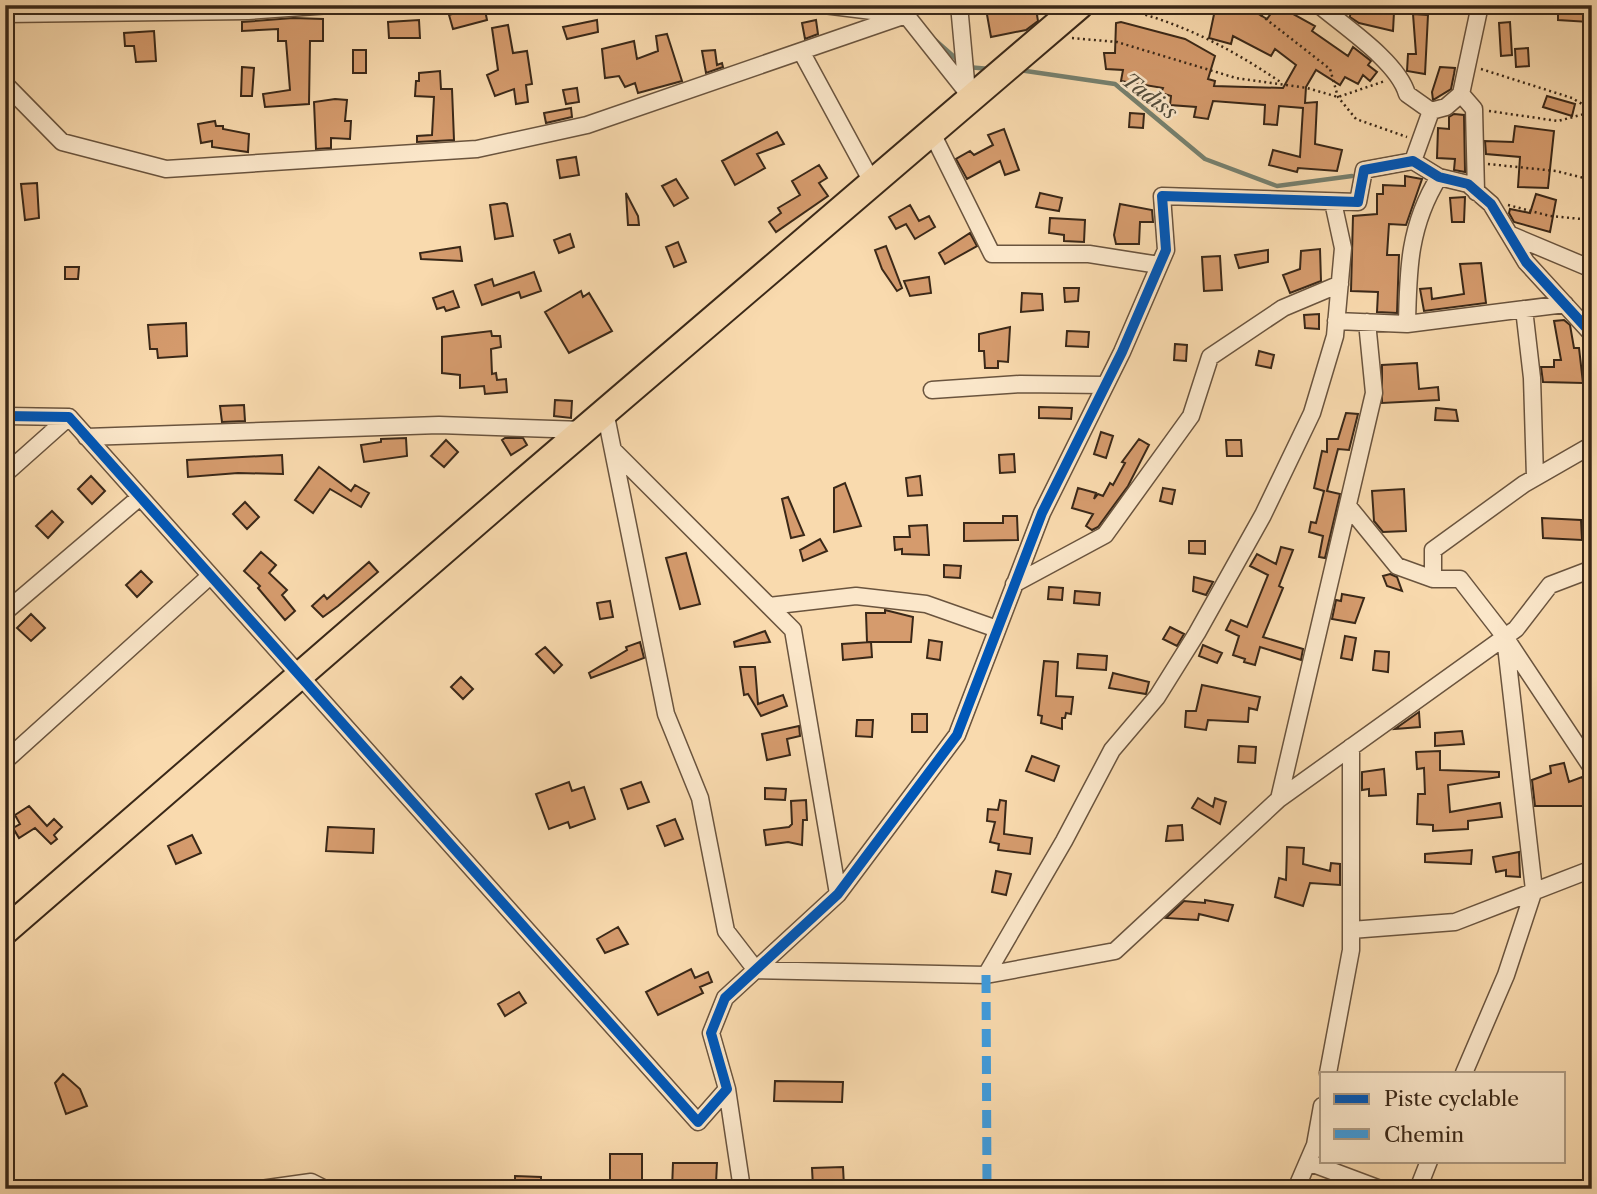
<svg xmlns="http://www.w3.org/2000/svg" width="1597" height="1194" viewBox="0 0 1597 1194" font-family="'Libre Caslon Text',serif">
<rect width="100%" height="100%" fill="#f9daae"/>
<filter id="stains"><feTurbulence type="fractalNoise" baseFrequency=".00286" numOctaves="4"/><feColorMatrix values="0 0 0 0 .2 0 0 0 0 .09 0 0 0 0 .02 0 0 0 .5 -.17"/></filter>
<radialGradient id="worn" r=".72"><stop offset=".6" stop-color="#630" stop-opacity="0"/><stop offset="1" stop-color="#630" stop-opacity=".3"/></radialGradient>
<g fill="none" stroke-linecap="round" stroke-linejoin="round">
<path stroke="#76806e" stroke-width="4.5" d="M935,40L960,62
M967,67L990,69
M1019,70L1115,84L1205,159L1277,186L1352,176"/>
</g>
<path fill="#d59b6d" stroke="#3a2818" stroke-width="2" d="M479,5H484L487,20L453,29L449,15Z
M995,5H1055L1037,15L1038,21L1026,30L991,37L986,9Z
M1216,5H1243L1267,19L1277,5L1315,26L1312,31L1348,56L1353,47L1371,61L1368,65L1377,72L1370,81L1363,75L1358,84L1345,77L1340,85L1316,70L1306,87L1305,103L1317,102L1315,144L1342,150L1337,171L1298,168L1297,172L1269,165L1273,150L1300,157L1303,108L1279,106L1277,125L1264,124L1265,105L1213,101L1208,119L1194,117L1196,107L1170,105L1171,96L1161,93L1163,88L1121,81L1123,70L1106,69L1104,53H1115L1116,23L1121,22L1185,39L1215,56L1208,79L1215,81L1214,86L1283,88L1296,65L1275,49L1271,56L1233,36L1231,44L1209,38Z
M1351,5L1394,12L1393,31L1359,23L1350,17Z
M1558,9L1589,10V22L1558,20Z
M1413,14L1428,15L1425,74L1407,71L1408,54H1416Z
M293,18L323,19V41H310L309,104L265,107L263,94L290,90L286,41H278V29L242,31V22Z
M419,20L420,38H389L388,22Z
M597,20L598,32L567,39L563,27Z
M816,20L818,34L805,39L802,23Z
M1510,22L1512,55L1501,56L1499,23Z
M508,25L513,53L527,51L532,84L526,85L528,102L516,104L514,89L495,96L487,75L498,70L492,28Z
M154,31L156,61L136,62L134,46H125L124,33Z
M667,34L682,81L638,93L635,83L625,87L619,76L605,78L602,49L634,41L637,59L658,51L656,36Z
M1528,48L1529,66L1516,67L1515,49Z
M353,50H366V73H353Z
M715,50L717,65L722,63L723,67L706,73L702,51Z
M242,67L254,68L252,96H241Z
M1440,67L1455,68L1454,74L1451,89L1433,100L1432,92Z
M440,71L441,89H452L454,140L417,142V136L432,135L434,97L415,96L416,81H419V73Z
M577,88L579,102L566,104L563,90Z
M1547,96L1575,104L1572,116L1543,107Z
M335,99L347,100L345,121H351L350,139L331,138V148L316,149L314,102Z
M571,108L572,117L546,123L544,113Z
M1130,113L1144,114L1143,128L1129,127Z
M1454,114L1464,115L1465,172L1454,170L1455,159L1437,158L1438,128L1449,129V117Z
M215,121L216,126H223V129L249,134L248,152L212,147V141L201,143L198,124Z
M1515,126L1554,131L1548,188L1518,187L1520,157L1486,154L1485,141L1513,142Z
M1004,129L1019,170L1005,175L1000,161L967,179L956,159L970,151L974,155L993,145L988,135Z
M777,132L784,144L757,154L765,168L735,185L722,161Z
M576,157L579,175L560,178L557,160Z
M819,165L827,178L819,183L828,196L776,232L769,222L781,213L778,208L800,195L792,181Z
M1405,176L1422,179L1406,225L1389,224L1387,255H1399L1397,313L1377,312L1378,292L1351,291L1353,216L1377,214V194H1383V185L1405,186Z
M676,179L688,198L674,206L662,186Z
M37,183L39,218L25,220L21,184Z
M626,193L638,216L639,225H628Z
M1040,193L1062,198L1059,211L1036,207Z
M1536,194L1556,200L1550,232L1514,222L1509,213L1510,209L1530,213Z
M1465,197L1464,222H1452L1450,198Z
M504,203L507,204L513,236L495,239L490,205Z
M1120,204L1152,210L1153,222H1140L1139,244H1116L1114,235Z
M910,205L919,221L929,216L935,227L915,239L906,224L896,229L889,217Z
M1050,218L1085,220L1084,242L1064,241V235L1049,233Z
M970,233L977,246L945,264L939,253Z
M570,234L574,247L559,253L554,240Z
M678,242L686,262L674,267L666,247Z
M886,246L902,288L897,291L882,269L875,250Z
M460,247L462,261L421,259L420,253Z
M1320,249L1321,281L1290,293L1283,275L1300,269L1301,251Z
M1268,250V262L1239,268L1235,255Z
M1220,256L1222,290L1204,291L1202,257Z
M1481,263L1486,303L1424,311L1420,289L1431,288L1432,299L1464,294L1460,264Z
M65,267H79L78,279H65Z
M534,272L541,291L521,298L519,292L482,305L475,285L492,279L494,286Z
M929,277L931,293L910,296L904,281Z
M1064,288H1079L1078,301L1065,302Z
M453,291L459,307L446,311L444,307L437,309L433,298Z
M581,291L583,297L589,293L612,331L569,353L545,312Z
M1022,293L1042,294L1043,310L1021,312Z
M1319,314V329L1305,328L1304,315Z
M1564,320L1570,325L1574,348H1579L1583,383L1543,382L1541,367H1554V360H1561L1554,321Z
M186,323L187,356L158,358L157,349H150L148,325Z
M1010,327L1008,362L998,361V368H985L984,351H979V334Z
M491,331L492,336H500L501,347L491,349L492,374L496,373L497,380L506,379L507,392L485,394L484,386L460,388V375L442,373V337Z
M1067,331L1089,332L1088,347L1066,346Z
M1175,344L1187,345L1186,361L1174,360Z
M1259,351L1274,355L1271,368L1256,365Z
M1417,363L1419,389L1438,387L1439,400L1382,403V365Z
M555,400L572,401L571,418L554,416Z
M244,405L245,421L222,422L220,406Z
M1039,407L1072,408L1071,419L1039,418Z
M1436,408L1456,410L1458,421L1435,420Z
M1346,413L1358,414L1349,450L1338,449L1327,491L1340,494L1325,558L1319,557L1323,536L1309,532L1311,522L1316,523L1324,491L1314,488L1322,451L1327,452V439H1338Z
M1101,432L1113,436L1106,458L1094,454Z
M406,438L407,456L364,462L361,445L381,442V439Z
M505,438H523L527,445L511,455L502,440Z
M1139,439L1149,445L1128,486L1098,527L1092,530L1086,526L1093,514L1072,508L1078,488L1096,493L1094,499L1098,494L1103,496L1110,483L1113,485L1125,463L1122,462Z
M446,440L458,452L444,467L431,456Z
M1226,440H1241L1242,456H1227Z
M1014,454L1015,472L1000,473L999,455Z
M282,455L283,474L238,473L188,477L187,460Z
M319,467L351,491L355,485L369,493L361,507L330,489L313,513L295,500Z
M91,476L105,491L92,504L78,489Z
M920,476L922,495L908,496L906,478Z
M845,483L861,526L834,532V488Z
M1163,488L1175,490L1172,504L1160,501Z
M1404,489L1406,531L1383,532L1374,521L1372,491Z
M788,497L804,535L791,538L782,499Z
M245,502L259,517L247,529L233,514Z
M52,511L63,522L48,538L36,526Z
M1003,516H1017L1018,540L964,541V523H1003Z
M1542,518L1581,520L1582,540L1543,538Z
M927,525L929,555L902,554V549L895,550L894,537H910L909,526Z
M820,539L827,551L803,561L800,550Z
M1189,541H1205V554L1189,553Z
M1281,547L1293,550L1279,586L1283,588L1263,637L1303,649L1301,660L1260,647L1255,665L1244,662L1245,659L1233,655L1239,636L1226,630L1231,620L1247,627L1268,575L1250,566L1257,554L1276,564Z
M261,552L276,565L269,573L287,590L282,595L295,611L285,620L258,588L260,586L244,571Z
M686,553L700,604L680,609L666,558Z
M369,562L378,572L338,606L323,617L312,606L324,595L327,599Z
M944,565L961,566L960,578L944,577Z
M141,571L152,582L137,597L126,585Z
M1390,574L1397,577L1402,591L1387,586L1383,576Z
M1194,577L1213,582L1206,595L1193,591Z
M1049,587L1063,588L1062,600L1048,599Z
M1075,591L1100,593L1099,605L1074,603Z
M1342,594L1364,598L1355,623L1332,619L1336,600L1341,601Z
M610,601L613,617L600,619L597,603Z
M885,610L913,617L911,642H867L866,613H885Z
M31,614L45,628L31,641L17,628Z
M1170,627L1184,634L1177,646L1163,639Z
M765,631L770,642L735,647L734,642Z
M1345,636L1356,638L1352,660L1341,658Z
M929,640L942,642L940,660L927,658Z
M640,642L644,658L591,678L589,673L627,650L626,647Z
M871,642L872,657L843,660L842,644Z
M1203,645L1222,653L1217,663L1199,656Z
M545,647L562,665L554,673L536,654Z
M1375,651L1389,652L1388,672L1373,670Z
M1078,654L1107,656L1106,670L1077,668Z
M1044,661L1058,662L1056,696L1073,697L1071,714L1066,713L1065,718H1062V729L1041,723L1042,716L1038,715Z
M740,667H755L758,704L783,695L787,706L761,716L748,694L744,695Z
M1113,673L1149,682L1146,694L1109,688Z
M461,677L473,689L463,699L451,687Z
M1202,685L1260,697L1257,710L1249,708L1248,722L1208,720L1206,730L1185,727L1186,711H1196Z
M1419,712L1420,727L1395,729Z
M912,714H927V732H912Z
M857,720H873L872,737L856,736Z
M799,726L800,736L787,739L790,755L767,760L762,734Z
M1462,731L1464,744L1435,746V733Z
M1239,746L1256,747L1255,763L1238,762Z
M1440,751V770L1499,772V777L1448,785L1450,812L1500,803L1502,817L1468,821V829L1433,831V825L1417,824L1418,794H1425L1424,768L1417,769L1416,752Z
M1032,756L1059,766L1054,781L1026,771Z
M1564,763L1569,782L1582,777L1589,792V806H1535L1532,780L1551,773L1550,766Z
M1384,769L1386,795L1369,796V789L1362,790V772Z
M569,782L572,791L584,787L595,819L570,828L568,822L549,829L536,794Z
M641,782L649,802L628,809L621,789Z
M765,788L786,789L785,800L765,799Z
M1198,798L1213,807L1215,798L1226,802L1220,824L1192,808Z
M806,800L807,820H803L802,845L788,842L766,845L764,830L789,827L792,824L791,801Z
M1000,800L1006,801L1004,834L1032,838L1030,854L998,850L999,844L990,842L995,822L987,821L988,809L998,810Z
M29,806L47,826L54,819L62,827L54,835L57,839L51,844L35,828L19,838L13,828L20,824L15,815Z
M675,819L683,839L665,846L657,826Z
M1182,825L1183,840L1166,841L1168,826Z
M328,827L374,829L373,853L326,851Z
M192,835L201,853L176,864L168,846Z
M1287,847L1304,848L1303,864L1330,871L1331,863L1340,864V885L1310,883L1303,906L1275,897L1279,878L1286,880Z
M1472,850L1471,864L1425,862V854Z
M1519,852L1520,877L1506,876V870L1496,872L1493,857Z
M996,871L1011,874L1006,895L992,892Z
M1205,900L1233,905L1228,921L1199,914L1198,920L1166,918L1184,901L1205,903Z
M618,927L628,944L605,953L597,939Z
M691,969L695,978L708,972L712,982L700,987L703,993L658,1015L646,992Z
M519,992L526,1003L505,1016L498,1004Z
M63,1074L80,1089L87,1106L66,1114L55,1083Z
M775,1081L843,1082L842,1102L774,1101Z
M610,1154H642V1180L610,1181Z
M673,1163H717L716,1183L689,1182V1189H672Z
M843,1167L844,1186L813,1187L812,1168Z
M515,1176L541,1177V1189H515Z"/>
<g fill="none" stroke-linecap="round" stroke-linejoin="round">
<defs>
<path id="minor" d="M824,5L904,15
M959,5L967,92
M1319,5C1345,27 1398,62 1407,94L1431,111L1446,107L1461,94L1480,5
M5,14L248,11L330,5
M802,53L872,182
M5,84L62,142L166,169L477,149L587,125L906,15L971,97
M1461,94L1474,109L1476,192
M931,131L992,254H1089L1159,265
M1413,161L1431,111
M1511,235L1592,269
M1524,309L1532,378L1535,477
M1336,321L1407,324L1565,304
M1407,324C1408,269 1409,225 1439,177
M932,390L1020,384L1105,385
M605,411L666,714L700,798L726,931L756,970L986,975L1115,951L1279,799L1516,629L1550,585L1592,569
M5,416L69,417L698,1122L727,1089L711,1033L725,998L838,894L957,735L1042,513L1122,352L1166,250L1162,196L1358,202L1364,170L1413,161L1439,177L1468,184L1491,204L1526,262L1592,334
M86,437L439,425L583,430
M613,450L793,630L838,894
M5,474L69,417
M1348,506L1397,566L1433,579H1460L1505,637L1592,768
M1433,579V550L1524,484L1592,445
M1014,584L1105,535L1191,416L1210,357L1283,308L1340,284
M769,606L856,596L926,604L997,629
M5,612L140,497
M5,761L210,576
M1279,799L1374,393L1367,322
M1351,930L1455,922L1592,869
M986,975L1064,841L1112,750L1157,697L1197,633L1263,515L1312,413L1335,336L1343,248L1333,202
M1328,1073L1351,950V747
M1464,1073L1506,975L1534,890L1505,637
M727,1089L742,1189
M1308,1162L1380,1189
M261,1189L311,1182L325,1189
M1296,1189L1315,1145L1322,1106
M1418,1189L1429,1161"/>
<path id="primary" d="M5,931L516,488L1080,5"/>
</defs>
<use href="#minor" stroke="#6a543e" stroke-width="19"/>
<use href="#primary" stroke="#3a2818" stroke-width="30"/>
<path stroke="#3a2818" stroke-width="2.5" stroke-dasharray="2 3.5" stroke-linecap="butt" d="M1108,5C1176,20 1224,44 1282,83
M1248,5L1330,69L1338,97L1356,119L1407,137
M1072,38L1117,42L1236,78L1307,88L1338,97L1385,81
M1481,69L1572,98L1592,110
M1489,111L1558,121L1592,112
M1488,164L1556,171L1592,180
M1508,205L1550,216L1592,220"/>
<use href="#minor" stroke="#fbe7ca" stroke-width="16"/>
<use href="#primary" stroke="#f9daae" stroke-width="26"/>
<path stroke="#3e9cdf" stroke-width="9" stroke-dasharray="18 9" stroke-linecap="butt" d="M986,975L987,1189"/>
<defs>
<path id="cycleway" d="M5,416L69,417L698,1122L727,1089L711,1033L725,998L838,894L957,735L1042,513L1122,352L1166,250L1162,196L1358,202L1364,170L1413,161L1439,177L1468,184L1491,204L1526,262L1592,334"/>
</defs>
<use href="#cycleway" stroke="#fbe7ca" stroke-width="15"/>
<use href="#cycleway" stroke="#0057b8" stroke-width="10"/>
</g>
<g text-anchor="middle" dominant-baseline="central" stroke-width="5" stroke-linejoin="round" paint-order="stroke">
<g font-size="21" font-style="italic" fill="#534d3c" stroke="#fbe7ca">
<text transform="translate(1150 96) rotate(37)">Tadiss</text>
</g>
</g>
<rect width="1597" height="1194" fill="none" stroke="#f9daae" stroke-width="28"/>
<rect x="7" y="7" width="1583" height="1180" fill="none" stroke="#3a2818" stroke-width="3.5"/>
<rect x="14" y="14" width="1569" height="1166" fill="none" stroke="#3a2818" stroke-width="2"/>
<rect x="1320" y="1072" width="245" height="91" fill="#fbe7ca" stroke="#ae9b83" stroke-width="2"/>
<rect x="1334" y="1094" width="35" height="10" fill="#0057b8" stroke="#ae9b83" stroke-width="2"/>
<text x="1384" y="1106" font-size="21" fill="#3a2818">Piste cyclable</text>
<rect x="1334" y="1129" width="35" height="10" fill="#3e9cdf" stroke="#ae9b83" stroke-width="2"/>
<text x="1384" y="1142" font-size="21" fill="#3a2818">Chemin</text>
<rect width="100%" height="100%" filter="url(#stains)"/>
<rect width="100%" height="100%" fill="url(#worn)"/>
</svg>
